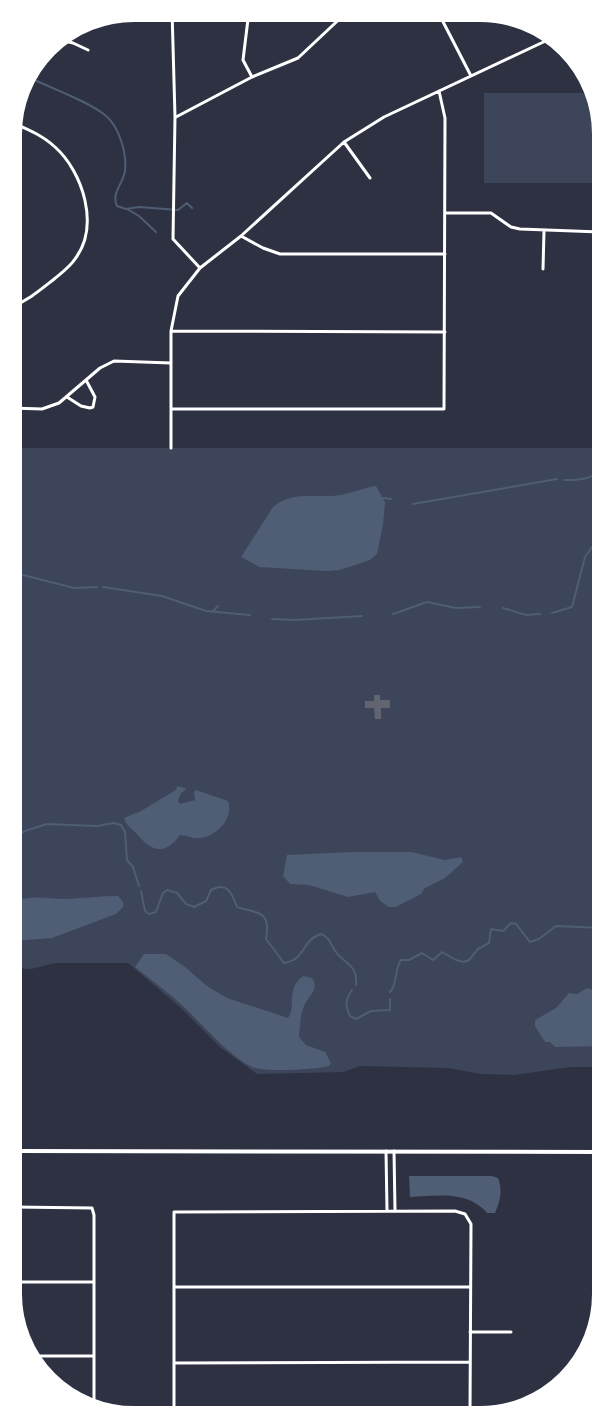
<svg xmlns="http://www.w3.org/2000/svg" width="614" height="1428" viewBox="0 0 614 1428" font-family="'Work Sans',sans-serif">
<rect width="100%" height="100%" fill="#2d3142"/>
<path fill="#3c4559" d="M484,93H594L600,102V183H484Z
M11,448H601L603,1067H570L515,1075L481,1074L448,1068L360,1066L344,1072L257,1074L220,1047L181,1008L128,963H55L31,969L13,968Z"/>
<path fill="#4f5d75" d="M376,486L385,502L383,525L377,554L370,560L340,570L326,571L259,567L241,557L273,507C293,489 321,500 345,494C356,492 365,487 376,486Z
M177,786L187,789L181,793L178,801L180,804L195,800L194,792L196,790L228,801C234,818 217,836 200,838C193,839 186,835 180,835C164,857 151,851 136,833C131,828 125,824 124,818L141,811L176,790Z
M353,852H411L445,860L461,857L463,862L445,878L425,888L421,894L396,907H389L380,901L375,892L348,897L309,885L290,884L283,876L287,855Z
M118,896L123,902V907L116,914L52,938L13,941V903C31,894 47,899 67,899C84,898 101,896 118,896Z
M144,954H166L185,967L207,986L227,998L288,1018C297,1005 285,990 303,976L312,978C320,990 308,996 304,1006C300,1016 300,1027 299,1037L306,1045L325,1052L331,1063L329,1066C316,1070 264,1072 252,1067C229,1056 201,1023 183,1006C168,992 151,980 135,967Z
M587,988L603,993V1046L555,1047L550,1042H545L535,1026V1020L556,1008L569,993L577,994Z
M409,1176H492L498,1178C503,1191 500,1201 495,1213H487C467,1190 437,1196 410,1197Z"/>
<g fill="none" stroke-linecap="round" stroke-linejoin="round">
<path stroke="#4f5d75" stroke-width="2" d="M26,76C48,87 86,100 105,115C119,126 127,153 125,171C123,184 111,193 117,206L126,209L139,207L178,210L187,203L192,208
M127,209L139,216L156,232
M564,480C578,480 590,480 601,470
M383,498L391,499
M413,504L557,479
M19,574L74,588L97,587
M103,587L162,596L206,611L250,615
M503,608L526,615L540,614
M213,611L218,606
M552,613L572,607L585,557L597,540L596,534
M393,614L427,602L456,608L480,607
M272,619L295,620L362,616
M13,839L25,831L47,824L97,826L114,823L121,825L125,832L127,860L133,867L139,886
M141,891L145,911L149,914L156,912L163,893L167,890L177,893L186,904L194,907L206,901L211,890C228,881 232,894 237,907C259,914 271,910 266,939L284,963C307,959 301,940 321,934C330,937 331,946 336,952C345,964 358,965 356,985
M352,990C345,1000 345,1005 350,1016L356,1019L371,1011L390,1010V999
M390,992C398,983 394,970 401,960H409L422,953L433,960L442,952L456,960L464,962L469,960L478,949L489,943L491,929L503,931L511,923L516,924L530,942L539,939L556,926L602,928"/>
</g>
<path fill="#626471" d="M374,695H380V700H390V708H381V719H375L374,708H365V701H374Z"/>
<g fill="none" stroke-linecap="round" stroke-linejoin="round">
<path stroke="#fff" stroke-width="3" d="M172,10L175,117L173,239L200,268
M249,11L243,60L252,77
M438,12L471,76
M56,39L73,43L88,50
M176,117L252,77L298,58L348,11
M344,142L370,178
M445,213H491L511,227L520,229L600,232
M241,236L263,248L280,254H445
M543,269L544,231
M11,307C27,301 39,291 53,280C60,274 70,267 75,259C100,226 83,172 55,147C42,135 27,129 11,122
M171,331L445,332
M67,397L81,406L90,408L93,407L95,397L86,380
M11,408L42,409L59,403L100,368L114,361L171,363
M171,409H444L445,118L439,91
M171,448V331L178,296L200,268L241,236L344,142L384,117L554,37
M386,1151L387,1211
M394,1151L395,1211
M14,1207L92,1208L94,1215V1408
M14,1282H94
M174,1287H470
M470,1332H511
M33,1356H94
M174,1363L470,1362
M174,1415V1212L455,1211L465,1214L471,1224L470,1414"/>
<path stroke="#fff" stroke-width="4" d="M14,1151L603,1152"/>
</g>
<path d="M0 0H614V1428H0ZM134 19H480A115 115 0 0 1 595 134V1294A115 115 0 0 1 480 1409H134A115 115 0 0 1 19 1294V134A115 115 0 0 1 134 19Z" fill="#fff" fill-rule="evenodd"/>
<path fill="none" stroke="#fff" stroke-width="6" d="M134 19H480A115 115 0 0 1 595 134V1294A115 115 0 0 1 480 1409H134A115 115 0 0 1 19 1294V134A115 115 0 0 1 134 19Z"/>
</svg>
